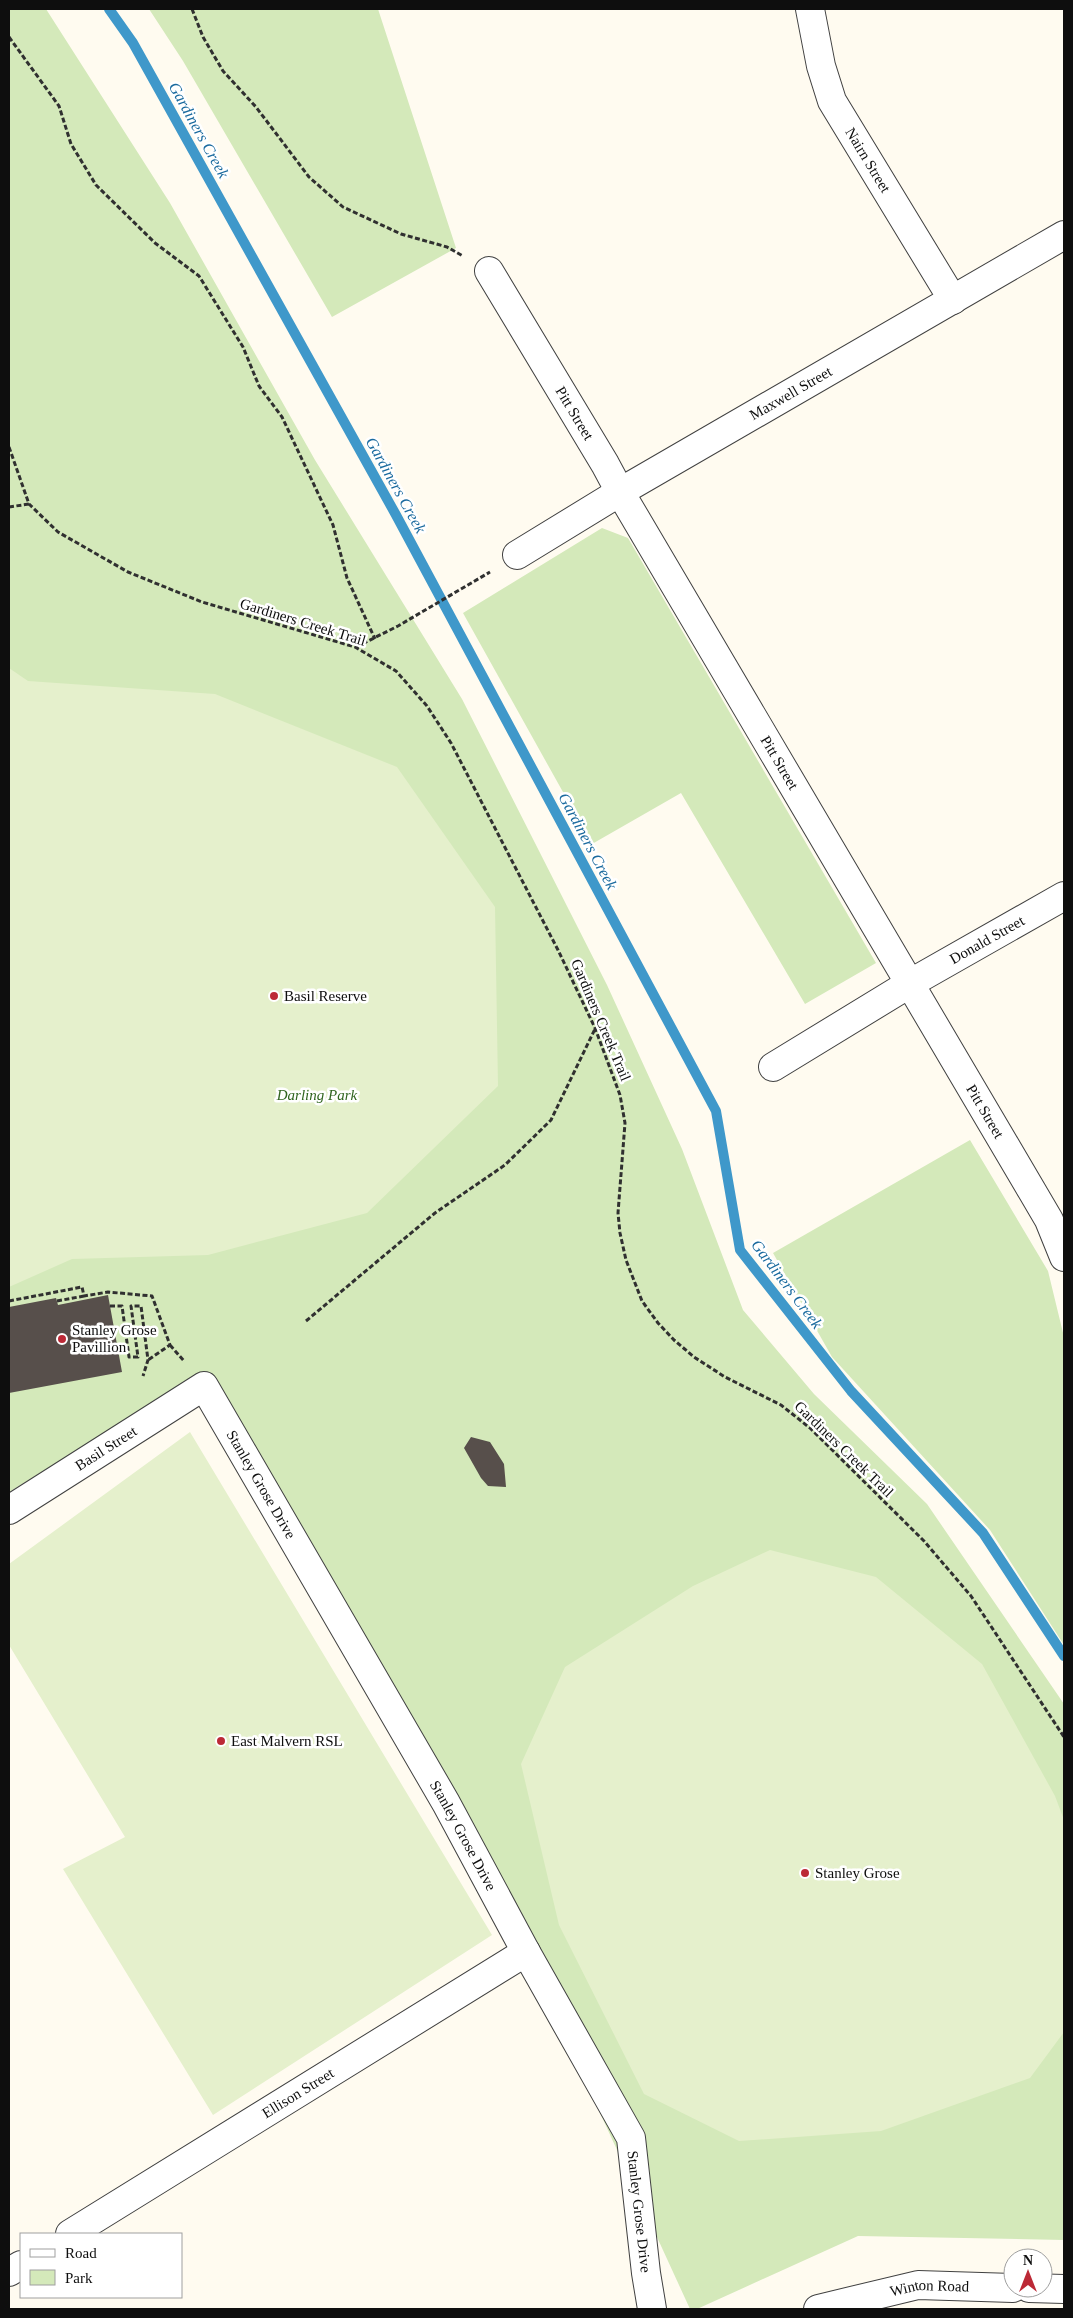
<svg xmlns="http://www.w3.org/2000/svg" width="1073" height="2318" viewBox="0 0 1073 2318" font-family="Georgia,serif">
<rect width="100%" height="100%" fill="#fffbf0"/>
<path fill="#d4e9ba" d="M9,9H46L170,203L315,460L462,699L607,985L682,1149L743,1310L814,1394L927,1504L1064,1704V2240L858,2236L697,2309H690L456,1799L195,1378L9,1492Z
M149,9H378L456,248L332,317L183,61Z
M602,528L628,538L876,963L805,1004L681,793L592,844L463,613Z
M970,1140L1048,1271L1064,1337V1645L990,1530L832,1357L773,1253Z"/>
<path fill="#e5f0cc" d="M9,668L28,681L215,694L397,767L495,907L498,1086L367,1213L208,1255L72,1259L9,1287Z
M190,1432L492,1935L213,2115L63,1869L125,1837L9,1645V1564Z
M770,1550L876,1577L982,1664L1055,1796L1064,1820V2032L1030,2078L881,2131L739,2141L644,2094L559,1925L521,1764L565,1667L693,1586Z"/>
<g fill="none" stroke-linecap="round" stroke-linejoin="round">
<path stroke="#3f98ca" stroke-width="10" d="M109,9L133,43L396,515L716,1111L740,1250L851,1391L983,1533L1064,1656"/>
</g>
<path fill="#574f4b" d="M108,1295L122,1372L9,1393V1307L56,1298L58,1305Z
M471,1437L490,1442L504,1464L506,1487L488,1486L481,1478L464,1448Z"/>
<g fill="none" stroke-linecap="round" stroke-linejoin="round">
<defs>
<g id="minor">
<path id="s1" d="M810,9L821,66L832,101L953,300"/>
<path id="s2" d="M489,271L605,464L620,492L1032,1191L1049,1220L1064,1257"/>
<path id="s3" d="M517,555L620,492L1064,235"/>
<path id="s4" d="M773,1067L909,984L1064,896"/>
<path id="s5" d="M9,1510L204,1386L446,1803L526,1952L631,2138L646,2273L652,2309"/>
<path id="s6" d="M70,2234L526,1952"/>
<path d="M9,2272L21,2265"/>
<path d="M1029,2288L1064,2289"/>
<path id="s7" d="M818,2309L918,2285L1013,2288"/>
</g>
</defs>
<use href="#minor" stroke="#414141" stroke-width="30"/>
<path stroke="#303030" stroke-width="3" stroke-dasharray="5 2.5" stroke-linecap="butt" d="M192,9L203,37L223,71L256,107L309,177L343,207L401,234L447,247L463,256
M9,37L59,106L71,144L96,185L155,243L199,276L243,347L259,386L282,417L333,525L347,578L375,639
M9,447L29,504L58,532L128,572L202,602L355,647L396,671L427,706L451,743L558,950L595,1028L620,1095L625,1123L618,1213L620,1233L626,1260L642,1301L658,1323L674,1340L694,1357L725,1377L781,1405L810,1428L924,1541L971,1596L1064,1737
M9,507L29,504
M356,647L398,626L490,572
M9,1301L82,1287L84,1296L108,1292L152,1296L170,1345L148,1360
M57,1301L84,1296
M110,1306H122L129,1357H138L131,1306H141L148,1360L143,1376
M306,1321L435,1213L505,1165L551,1120L595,1029
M170,1345L184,1361"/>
<use href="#minor" stroke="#fff" stroke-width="28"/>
</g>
<g fill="#bc2936" stroke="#fff" stroke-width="2">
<circle cx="274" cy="996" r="5"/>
<circle cx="62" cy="1339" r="5"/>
<circle cx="221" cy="1741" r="5"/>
<circle cx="805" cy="1873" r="5"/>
</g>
<g text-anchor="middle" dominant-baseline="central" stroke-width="5" stroke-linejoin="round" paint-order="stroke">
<g font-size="15" fill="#0e0e0e" stroke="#fff">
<text stroke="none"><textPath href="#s1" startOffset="164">Nairn Street</textPath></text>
<text stroke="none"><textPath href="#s3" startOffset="318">Maxwell Street</textPath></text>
<text stroke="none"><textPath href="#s2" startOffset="166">Pitt Street</textPath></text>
<text transform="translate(303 622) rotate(17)">Gardiners Creek Trail</text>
<text stroke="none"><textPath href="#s2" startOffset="571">Pitt Street</textPath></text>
<text stroke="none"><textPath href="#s4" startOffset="249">Donald Street</textPath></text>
<text transform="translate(601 1020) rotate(67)">Gardiners Creek Trail</text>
<text stroke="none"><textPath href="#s2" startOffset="976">Pitt Street</textPath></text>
<text stroke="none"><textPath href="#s5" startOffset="115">Basil Street</textPath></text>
<text transform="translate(844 1449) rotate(44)">Gardiners Creek Trail</text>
<text stroke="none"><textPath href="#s5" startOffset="345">Stanley Grose Drive</textPath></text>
<text stroke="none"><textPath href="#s5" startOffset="750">Stanley Grose Drive</textPath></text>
<text stroke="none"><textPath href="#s6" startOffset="268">Ellison Street</textPath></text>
<text stroke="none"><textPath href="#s5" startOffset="1170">Stanley Grose Drive</textPath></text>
<text stroke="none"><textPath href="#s7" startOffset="114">Winton Road</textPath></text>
</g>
<g font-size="15" fill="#0e0e0e" stroke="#fff" text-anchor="start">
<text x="284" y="996">Basil Reserve</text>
<text x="72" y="1330">Stanley Grose<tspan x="72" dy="17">Pavillion</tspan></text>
<text x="231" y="1741">East Malvern RSL</text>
<text x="815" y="1873">Stanley Grose</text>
</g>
<g font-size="15" font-style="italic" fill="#316520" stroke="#fff">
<text x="317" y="1095">Darling Park</text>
</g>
<g font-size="16" font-style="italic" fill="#1a6a9e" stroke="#fff">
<text transform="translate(199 130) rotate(61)">Gardiners Creek</text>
<text transform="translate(396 485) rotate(61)">Gardiners Creek</text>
<text transform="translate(588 841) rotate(62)">Gardiners Creek</text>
<text transform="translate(787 1284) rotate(53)">Gardiners Creek</text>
</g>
</g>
<rect width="1073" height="2318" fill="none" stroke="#0e0e0e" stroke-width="20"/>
<rect x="20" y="2233" width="162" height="65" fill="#ffffff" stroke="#9f9f9f"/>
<rect x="30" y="2249" width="25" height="8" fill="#ffffff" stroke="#9f9f9f"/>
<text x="65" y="2258" font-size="15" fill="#0e0e0e">Road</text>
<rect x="30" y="2270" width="25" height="15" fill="#d4e9ba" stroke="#9f9f9f"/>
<text x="65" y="2283" font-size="15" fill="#0e0e0e">Park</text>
<g transform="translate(1028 2273)"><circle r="24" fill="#ffffff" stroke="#9f9f9f"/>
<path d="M0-4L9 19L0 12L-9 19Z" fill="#bc2936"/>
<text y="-8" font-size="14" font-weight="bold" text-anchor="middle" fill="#0e0e0e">N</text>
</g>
</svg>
